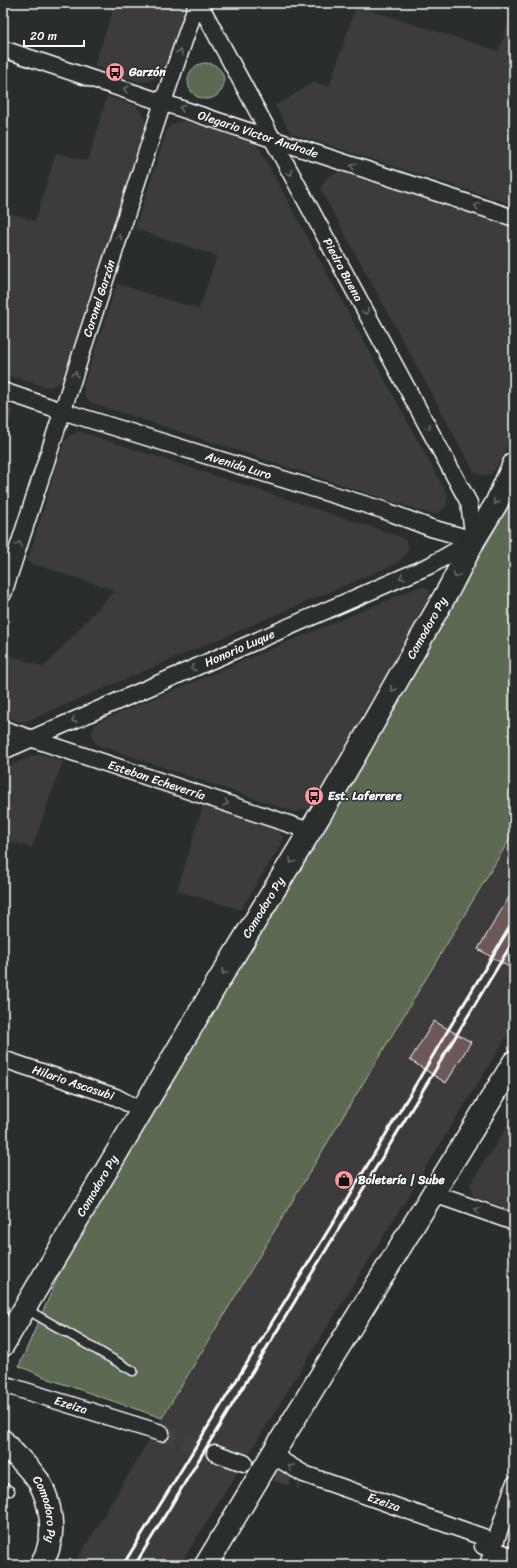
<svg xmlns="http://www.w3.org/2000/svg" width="517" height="1568" viewBox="0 0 517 1568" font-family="Sriracha,sans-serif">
<rect width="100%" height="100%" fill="#2a2d2e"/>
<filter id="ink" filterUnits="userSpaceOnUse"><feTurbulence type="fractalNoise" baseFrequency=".025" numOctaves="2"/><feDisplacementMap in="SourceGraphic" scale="8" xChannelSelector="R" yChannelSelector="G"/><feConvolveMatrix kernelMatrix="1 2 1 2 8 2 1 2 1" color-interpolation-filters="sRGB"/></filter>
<g filter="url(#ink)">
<path fill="#3e3a3b" d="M105,3H182L184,14L183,22L168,67L161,75L149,81L140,82L94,66L113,10Z
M356,6L499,51L509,21L514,23V205L291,133L275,106L314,82L329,87Z
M107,96L137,106L145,119V129L63,380L56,385L49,387L42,386L3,374V211L35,221L56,153L88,161Z
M183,121L247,139L253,142L259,148L448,496L446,507L440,512L435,514L428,513L92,403L87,399L84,394L83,386L117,284L199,309L217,256L135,229L167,130L172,124Z
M338,172H343L514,228V429L504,455L495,470L490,475H480L473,470L321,190L322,184L328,177Z
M3,407L13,410L3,440Z
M79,431L399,536L405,540L409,547L407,553L397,563L30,720L21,722L3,716V653L44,667L115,590L27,562L64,442L69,436Z
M418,587H426L430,591L429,596L426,603L313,805L307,809L294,812L100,746L95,743L92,736V730L98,722Z
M41,754L63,761L32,848L3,839V769L32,756Z
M203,805L275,828L280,832L283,838L281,844L241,910L177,891Z
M514,832V1025L180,1565H74Z
M514,1116V1211L475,1197L472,1195L470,1185L472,1181Z"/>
<path fill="#5c6b53" stroke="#aeb5a9" d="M188 81a18 18 0 1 1 36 0a18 18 0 1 1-36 0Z
M514,497V832L162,1418L49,1379L19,1366L61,1270Z"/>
<path fill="#6c5959" stroke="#fff" d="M514,889V970L478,949Z
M434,1021L471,1042L446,1083L410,1060Z"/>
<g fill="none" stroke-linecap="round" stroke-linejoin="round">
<path stroke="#3f4243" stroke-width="16" stroke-dasharray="16 8" stroke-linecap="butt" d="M161,1433L215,1453
M253,1466L301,1481"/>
<defs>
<path id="lane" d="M26,1309L133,1371
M3,1487L10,1491"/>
<g id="street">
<path id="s1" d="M199,3L469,503L474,540"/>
<path id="s2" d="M3,49L272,139L514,218"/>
<path id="s3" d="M3,391L62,411L383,510L431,528L474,540"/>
<path id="s4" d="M3,594L163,102L197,3"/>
<path id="s5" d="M3,729L310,831"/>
<path id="s6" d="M3,751L431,565L474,540"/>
<path id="s7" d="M3,1059L116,1097L142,1111"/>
<path d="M434,1194L514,1222"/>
<path id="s8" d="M3,1384L161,1433"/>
<path d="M215,1453L244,1463"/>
<path id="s9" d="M272,1455L304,1474L483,1537L493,1550"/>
<path d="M483,1546L514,1557"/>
<path d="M488,1565L514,1485"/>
</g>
<g id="secondary">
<path id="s10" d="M3,1345L219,980L326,805L354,757L450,587L474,540L496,504L514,464"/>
<path id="s11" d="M3,1441C12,1453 25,1463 34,1475C48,1491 55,1524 49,1545C48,1552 44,1559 41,1565"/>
</g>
<path id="primary" d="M206,1565L272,1455L514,1062"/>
</defs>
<use href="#lane" stroke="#fff" stroke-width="11"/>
<use href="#street" stroke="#fff" stroke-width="19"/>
<use href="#secondary" stroke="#fff" stroke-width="25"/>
<use href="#primary" stroke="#fff" stroke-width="25"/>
<use href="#lane" stroke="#2a2d2e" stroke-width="8"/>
<use href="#street" stroke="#2a2d2e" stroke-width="16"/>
<use href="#secondary" stroke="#2a2d2e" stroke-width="22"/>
<use href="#primary" stroke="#2a2d2e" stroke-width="22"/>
<path stroke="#fff" stroke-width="3" d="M123,1565L334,1221L514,920
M135,1565L514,940"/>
</g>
<defs><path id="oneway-chevron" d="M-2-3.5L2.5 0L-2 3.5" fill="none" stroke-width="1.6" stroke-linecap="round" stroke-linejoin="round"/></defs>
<g stroke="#6a6c6d">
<use href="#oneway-chevron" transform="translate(180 52) rotate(-71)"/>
<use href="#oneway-chevron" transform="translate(126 89) rotate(-162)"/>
<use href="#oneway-chevron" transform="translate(182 108) rotate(-161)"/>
<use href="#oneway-chevron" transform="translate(353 166) rotate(-162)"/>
<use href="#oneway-chevron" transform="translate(290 173) rotate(62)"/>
<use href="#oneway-chevron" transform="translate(477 206) rotate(-162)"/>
<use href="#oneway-chevron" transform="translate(119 237) rotate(-72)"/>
<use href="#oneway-chevron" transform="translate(366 312) rotate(62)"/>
<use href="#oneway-chevron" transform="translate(75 374) rotate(-72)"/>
<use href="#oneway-chevron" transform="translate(428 427) rotate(62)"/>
<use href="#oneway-chevron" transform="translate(496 502) rotate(117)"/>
<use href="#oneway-chevron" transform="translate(19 544) rotate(-72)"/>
<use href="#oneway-chevron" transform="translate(456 575) rotate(117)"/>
<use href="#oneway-chevron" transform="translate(402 577) rotate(156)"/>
<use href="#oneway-chevron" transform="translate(193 668) rotate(156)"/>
<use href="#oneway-chevron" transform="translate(393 689) rotate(120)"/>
<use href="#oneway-chevron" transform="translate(74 720) rotate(156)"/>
<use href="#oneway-chevron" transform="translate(226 803) rotate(19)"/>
<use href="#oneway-chevron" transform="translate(292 861) rotate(122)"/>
<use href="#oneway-chevron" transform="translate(224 972) rotate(122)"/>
<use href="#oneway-chevron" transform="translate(477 1210) rotate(-161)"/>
<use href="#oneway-chevron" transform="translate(291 1467) rotate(-150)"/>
</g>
</g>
<defs>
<symbol id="bus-disc" viewBox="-11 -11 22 22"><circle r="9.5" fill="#ff9aa2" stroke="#2a2d2e"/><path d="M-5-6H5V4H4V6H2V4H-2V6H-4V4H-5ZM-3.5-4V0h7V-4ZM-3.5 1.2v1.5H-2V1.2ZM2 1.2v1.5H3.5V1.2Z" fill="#111"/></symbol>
<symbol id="shop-disc" viewBox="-11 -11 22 22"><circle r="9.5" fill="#ff9aa2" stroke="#2a2d2e"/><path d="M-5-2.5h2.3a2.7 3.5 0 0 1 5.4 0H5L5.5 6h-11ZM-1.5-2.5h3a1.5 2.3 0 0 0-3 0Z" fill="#111"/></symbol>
</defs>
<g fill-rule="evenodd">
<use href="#bus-disc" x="104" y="61" width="22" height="22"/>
<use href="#bus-disc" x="303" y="785" width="22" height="22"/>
<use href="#shop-disc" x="333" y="1169" width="22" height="22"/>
</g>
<g text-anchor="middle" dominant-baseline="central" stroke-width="3" stroke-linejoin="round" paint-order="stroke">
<g font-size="12" font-weight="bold" fill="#fff" stroke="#2a2d2e" text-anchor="start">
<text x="129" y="72">Garzón</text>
<text x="328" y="796">Est. Laferrere</text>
<text x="358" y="1180">Boletería | Sube</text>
</g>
<g font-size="12" fill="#fff" stroke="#2a2d2e">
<text stroke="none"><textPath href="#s2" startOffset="269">Olegario Victor Andrade</textPath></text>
<text stroke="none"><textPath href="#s1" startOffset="303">Piedra Buena</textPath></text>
<text stroke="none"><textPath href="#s4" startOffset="311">Coronel Garzón</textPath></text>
<text stroke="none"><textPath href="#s3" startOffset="247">Avenida Luro</textPath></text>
<text stroke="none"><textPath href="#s10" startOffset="833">Comodoro Py</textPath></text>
<text stroke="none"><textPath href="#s6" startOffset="258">Honorio Luque</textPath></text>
<text stroke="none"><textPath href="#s5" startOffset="162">Esteban Echeverría</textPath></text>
<text stroke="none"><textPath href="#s10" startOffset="509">Comodoro Py</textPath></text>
<text stroke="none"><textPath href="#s7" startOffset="74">Hilario Ascasubi</textPath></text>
<text stroke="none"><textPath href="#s10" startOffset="185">Comodoro Py</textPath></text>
<text stroke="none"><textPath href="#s8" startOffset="71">Ezeiza</textPath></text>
<text stroke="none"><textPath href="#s9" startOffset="122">Ezeiza</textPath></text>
<text stroke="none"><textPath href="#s11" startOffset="83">Comodoro Py</textPath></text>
</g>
</g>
<rect width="517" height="1568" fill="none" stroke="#2a2d2e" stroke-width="16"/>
<rect x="8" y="8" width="501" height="1552" fill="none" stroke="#fff" stroke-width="1.5" filter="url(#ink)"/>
<path d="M24 40v6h60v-6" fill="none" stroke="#ffffff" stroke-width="2"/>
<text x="30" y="40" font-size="12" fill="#ffffff" stroke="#2a2d2e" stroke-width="3" paint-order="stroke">20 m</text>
</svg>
